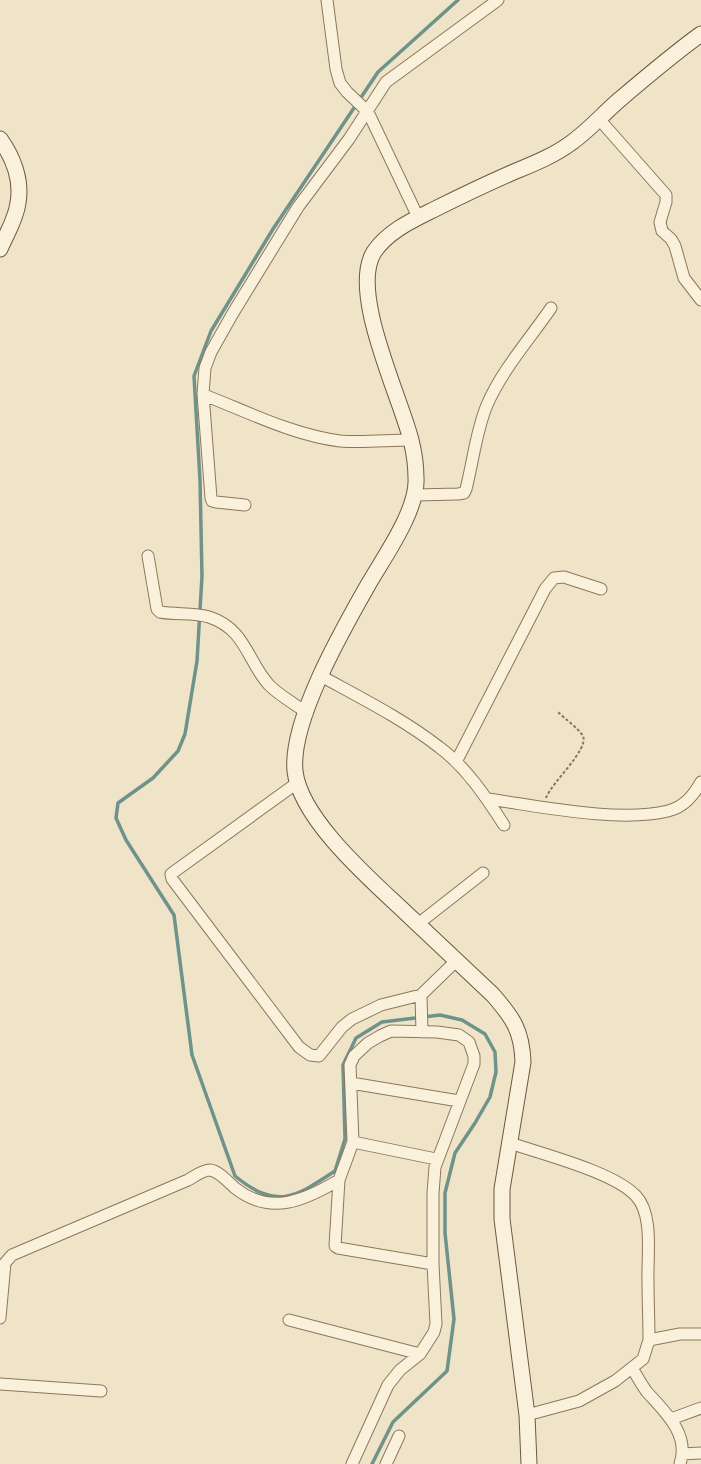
<svg xmlns="http://www.w3.org/2000/svg" width="701" height="1464" viewBox="0 0 701 1464" font-family="Spectral,serif">
<rect width="100%" height="100%" fill="#f0e4c8"/>
<g fill="none" stroke-linecap="round" stroke-linejoin="round">
<path stroke="#6f938a" stroke-width="3.5" d="M372,1464L393,1422L447,1371L454,1319L445,1233V1193L455,1153L475,1123L490,1097L496,1072L495,1052L485,1034L462,1020L440,1015L382,1022L356,1038L343,1065L345,1139L335,1171C294,1198 277,1210 235,1176L192,1055L174,915L126,840L116,818L118,803L153,778L178,751L185,734L197,661L202,576L200,480L194,376L211,331L273,229L378,72L458,0"/>
<defs>
<path id="street" d="M327,0L336,69L340,83L347,92L368,112L418,217
M599,119L666,195V202L660,222L662,231L671,239L675,246L684,278L701,300
M204,395C248,412 293,435 340,441C363,443 388,440 411,440
M415,495L458,494L464,493L466,489C473,462 476,431 487,405C502,370 529,340 551,308
M245,505L216,502L212,501L211,498L203,394L205,368L211,352L233,313L298,207L349,139L386,82L498,0
M148,556L157,609L160,612C176,615 194,612 209,617C246,629 247,661 269,685C280,696 295,704 307,713
M321,676C361,698 403,719 439,747C466,767 486,797 504,825
M456,762L545,589L554,578L564,577L601,589
M297,783L171,874L172,879L299,1047L310,1055L319,1056L342,1027L352,1019L381,1005L421,995L456,961
M488,799C539,806 618,823 668,811C684,807 693,796 701,782
M418,924L483,873
M421,995L422,1032
M351,1083L459,1101
M353,1142L436,1159
M510,1143C542,1154 614,1172 636,1196C654,1215 647,1257 648,1282C648,1301 649,1320 649,1340
M0,1318L5,1263L12,1255L188,1180C194,1177 202,1170 210,1170C219,1171 228,1182 235,1188C270,1216 304,1201 339,1180
M289,1320L420,1354
M632,1368C637,1376 641,1384 647,1392C665,1412 690,1434 680,1464
M0,1384L101,1391
M527,1415L579,1401L615,1381L643,1359L649,1340L680,1334H701
M671,1419L701,1408
M682,1454L701,1453
M352,1464L388,1385L400,1370L420,1354L434,1332L436,1324L433,1264V1193L435,1167L474,1064V1056L469,1042L459,1035L437,1032L391,1031L380,1036L368,1043L354,1056L350,1065L353,1142L339,1180L335,1246L338,1248L433,1264
M386,1464L399,1436"/>
<path id="secondary" d="M0,139C13,157 22,180 18,203C16,219 6,235 0,249
M529,1464L527,1415L502,1219V1189L523,1062C522,1031 513,1018 493,995C464,968 435,940 406,913C372,881 300,819 295,771C290,721 343,629 368,585C384,557 418,510 416,478C416,465 414,452 411,440C400,396 349,292 374,252C388,231 413,220 435,209C459,197 484,185 509,174C530,165 552,157 571,143C588,131 602,115 618,101C645,78 672,55 701,34"/>
</defs>
<use href="#street" stroke="#8d765c" stroke-width="13"/>
<use href="#secondary" stroke="#6f573f" stroke-width="17"/>
<path stroke="#8d765c" stroke-width="2" stroke-dasharray="3 2" stroke-linecap="butt" d="M546,798C551,783 589,750 583,736C579,729 564,718 558,712"/>
<use href="#street" stroke="#faf1dc" stroke-width="11"/>
<use href="#secondary" stroke="#faf1dc" stroke-width="15"/>
</g>
</svg>
